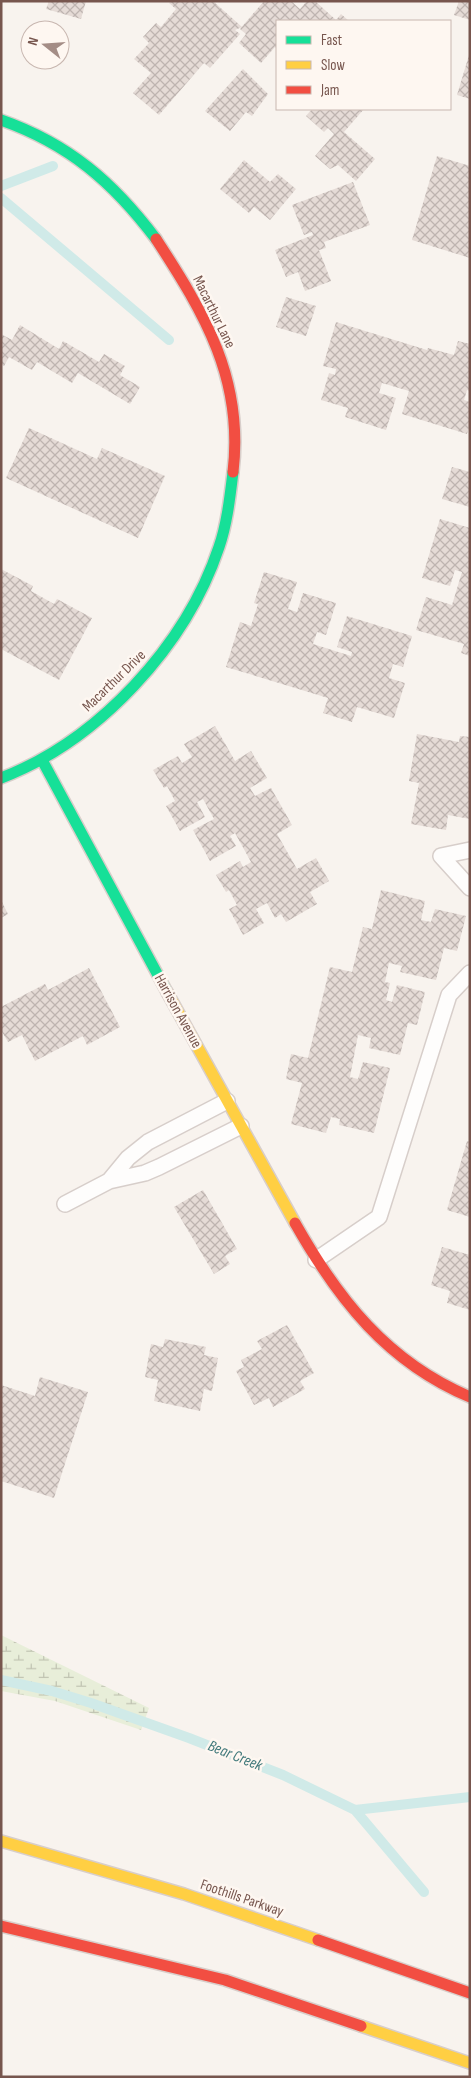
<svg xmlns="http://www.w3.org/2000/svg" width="471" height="2078" viewBox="0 0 471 2078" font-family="'Sofia Sans Condensed',sans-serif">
<defs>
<pattern id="wetland-marsh" width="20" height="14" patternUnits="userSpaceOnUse" patternTransform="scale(1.25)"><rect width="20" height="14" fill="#e8eed9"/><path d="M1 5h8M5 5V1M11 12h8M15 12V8" fill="none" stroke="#c1c4b2"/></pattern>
<pattern id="building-cross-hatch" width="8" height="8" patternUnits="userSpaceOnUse" patternTransform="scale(1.25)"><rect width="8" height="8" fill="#e5dbd6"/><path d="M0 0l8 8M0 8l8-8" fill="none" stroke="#beb4b0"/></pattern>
</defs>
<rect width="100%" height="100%" fill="#f8f3ee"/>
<path fill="url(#wetland-marsh)" d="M1,1635L149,1708L141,1730L55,1701L1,1691Z"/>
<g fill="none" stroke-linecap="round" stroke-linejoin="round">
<path stroke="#d0eae8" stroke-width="10" d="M1,186L53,166
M1,198L169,340
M1,1680L52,1691L91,1703L189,1738L283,1775L355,1810L470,1797
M355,1810L424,1892"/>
</g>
<path fill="url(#building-cross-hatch)" d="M49,1H86L81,19L46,9Z
M171,1H213L242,27L235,30L240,34L210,68L204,63L159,115L133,93L151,73L134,59L149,43L143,37L156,23L161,27L176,9L169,3Z
M264,1H291L300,9L307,1H315L336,20L341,14L349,21H277V50L275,47L261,63L239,43L246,34L240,29Z
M459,1H470V20L454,15Z
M469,55H470V99L457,95Z
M243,69L268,94L252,116L246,112L230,131L205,111Z
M312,109H364L344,132L375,159L356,181L338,165L330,169L315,156L334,134L328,128L324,132L306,116Z
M437,156L470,166V258L412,240Z
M244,160L270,182L278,174L296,189L270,220L254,207L249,213L220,189Z
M353,182L370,225L324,242L326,248L319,250L331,281L305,291L298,272L286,277L275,250L313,235L312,232L304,235L292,205Z
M286,297L316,306L306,336L276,327Z
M336,322L427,350L428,348L454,355L458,341L470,344V391L467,390L464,400L470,402V424L467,434L402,414L409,391L382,383L379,393L396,398L386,430L345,417L348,408L321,400L329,373L335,375L336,369L323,366Z
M20,325L59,349L63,341L99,362L104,354L125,366L120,375L140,387L130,404L78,373L72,383L37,362L32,370L9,357L4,366L1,364V334L12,340Z
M29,428L97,459L102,448L165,476L138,538L6,478Z
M452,467L470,472V507L442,499Z
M440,519L470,528V656L461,653L464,644L416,630L426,597L452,605L462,572L455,570L450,586L422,578Z
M1,569L33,586L31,591L54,604L57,599L92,618L59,680L1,649Z
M264,572L297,582L288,609L297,612L303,593L336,603L326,635L317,632L313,644L351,656L352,652L337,647L347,616L412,636L403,667L393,664L389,678L405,683L394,718L357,707L352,722L323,713L328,698L226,667L240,622L251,626L258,604L254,603Z
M215,726L235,761L251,751L267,778L250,788L255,796L271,788L292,825L277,834L297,869L316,858L329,881L310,892L317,904L286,922L281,914L275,918L267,903L256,909L264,923L243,935L229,909L237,905L229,890L226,892L216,875L240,861L243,867L251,862L235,833L230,836L236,846L210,861L193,830L214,819L203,799L197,802L205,817L180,831L166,806L175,801L167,786L164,788L153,770L178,756L182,763L192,757L184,744Z
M417,734L459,742L460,736L470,737V819L448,815L446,830L411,824L419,783L409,781Z
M381,890L425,901L421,920L431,922L435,909L466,916L457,951L444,948L436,980L400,972L402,966L389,963L385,982L390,983L386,1000L392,1002L397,985L425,992L417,1025L408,1023L400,1055L369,1048L371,1038L358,1035L350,1077L358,1079L363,1062L390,1068L374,1133L339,1125L340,1119L331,1117L326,1133L291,1124L302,1083L286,1079L291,1054L308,1058L330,967L352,972L363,927L372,929Z
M1,900L8,914L1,918Z
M89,968L120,1027L87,1045L83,1036L35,1061L22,1035L8,1042L1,1030V1007L45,984L48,990Z
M467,1141L470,1142V1217L447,1210Z
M203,1190L237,1249L225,1256L230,1264L214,1274L174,1207Z
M442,1247L470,1255V1310L447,1303L450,1291L431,1285Z
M287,1325L314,1373L300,1381L305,1389L273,1407L269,1398L254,1405L236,1371L244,1367L241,1360L262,1349L257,1341Z
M165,1339L206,1347L204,1355L218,1358L212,1391L204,1389L200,1411L154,1401L158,1380L145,1377L151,1344L163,1347Z
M40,1377L88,1392L54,1498L1,1481V1385L35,1396Z"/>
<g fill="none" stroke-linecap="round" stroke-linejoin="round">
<defs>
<path id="lane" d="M470,850L441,856L470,888
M109,1181L128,1158L148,1142L227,1101
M65,1204L109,1181L145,1173L159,1167L241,1126
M316,1260L379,1217L449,995L470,973"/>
<path id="fast" d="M1,120C69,144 113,182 156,239
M42,760L167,992
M1,778C98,741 186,646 219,547C227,524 230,497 233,472"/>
<path id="slow" d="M167,992L295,1223
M1,1841L184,1894L318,1940
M361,2026L470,2063"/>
<path id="jam" d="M156,239C205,314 244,380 233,472
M295,1223C338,1299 387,1362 470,1397
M1,1926L225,1980L361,2026
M318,1940L470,1993"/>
</defs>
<use href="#lane" stroke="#d7ceca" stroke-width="18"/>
<use href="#fast" stroke="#d8ceca" stroke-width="14"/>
<use href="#slow" stroke="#d8ceca" stroke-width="14"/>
<use href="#jam" stroke="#d8ceca" stroke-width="14"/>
<use href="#lane" stroke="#fefdfc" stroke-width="15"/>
<use href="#fast" stroke="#16e098" stroke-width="11"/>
<use href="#slow" stroke="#ffcf43" stroke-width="11"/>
<use href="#jam" stroke="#f24e42" stroke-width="11"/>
</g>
<g text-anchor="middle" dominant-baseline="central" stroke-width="5" stroke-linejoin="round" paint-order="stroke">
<g font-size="15" fill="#77564e" stroke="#fef7f1">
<text transform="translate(214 312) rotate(64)">Macarthur Lane</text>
<text transform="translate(114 681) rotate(-44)">Macarthur Drive</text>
<text transform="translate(178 1011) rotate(61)">Harrison Avenue</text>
<text transform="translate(242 1898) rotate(19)">Foothills Parkway</text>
</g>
<g font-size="16" font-style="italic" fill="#41797b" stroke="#fef7f1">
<text transform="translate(235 1756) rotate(22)">Bear Creek</text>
</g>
</g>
<rect width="471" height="2078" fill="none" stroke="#77564e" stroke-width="5"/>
<rect x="276" y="20" width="175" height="90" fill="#fef7f1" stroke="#c8b7b0"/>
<rect x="286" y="36" width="25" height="8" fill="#16e098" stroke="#c8b7b0"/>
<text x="321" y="45" font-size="15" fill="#77564e">Fast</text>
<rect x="286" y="61" width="25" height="8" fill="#ffcf43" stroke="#c8b7b0"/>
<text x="321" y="70" font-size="15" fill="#77564e">Slow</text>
<rect x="286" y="86" width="25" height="8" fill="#f24e42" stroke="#c8b7b0"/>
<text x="321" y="95" font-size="15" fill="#77564e">Jam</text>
<g transform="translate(45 45) rotate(287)"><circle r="24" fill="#fef7f1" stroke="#c8b7b0"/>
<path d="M0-4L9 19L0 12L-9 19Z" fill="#a48d86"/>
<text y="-8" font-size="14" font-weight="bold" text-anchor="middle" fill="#77564e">N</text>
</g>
</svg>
